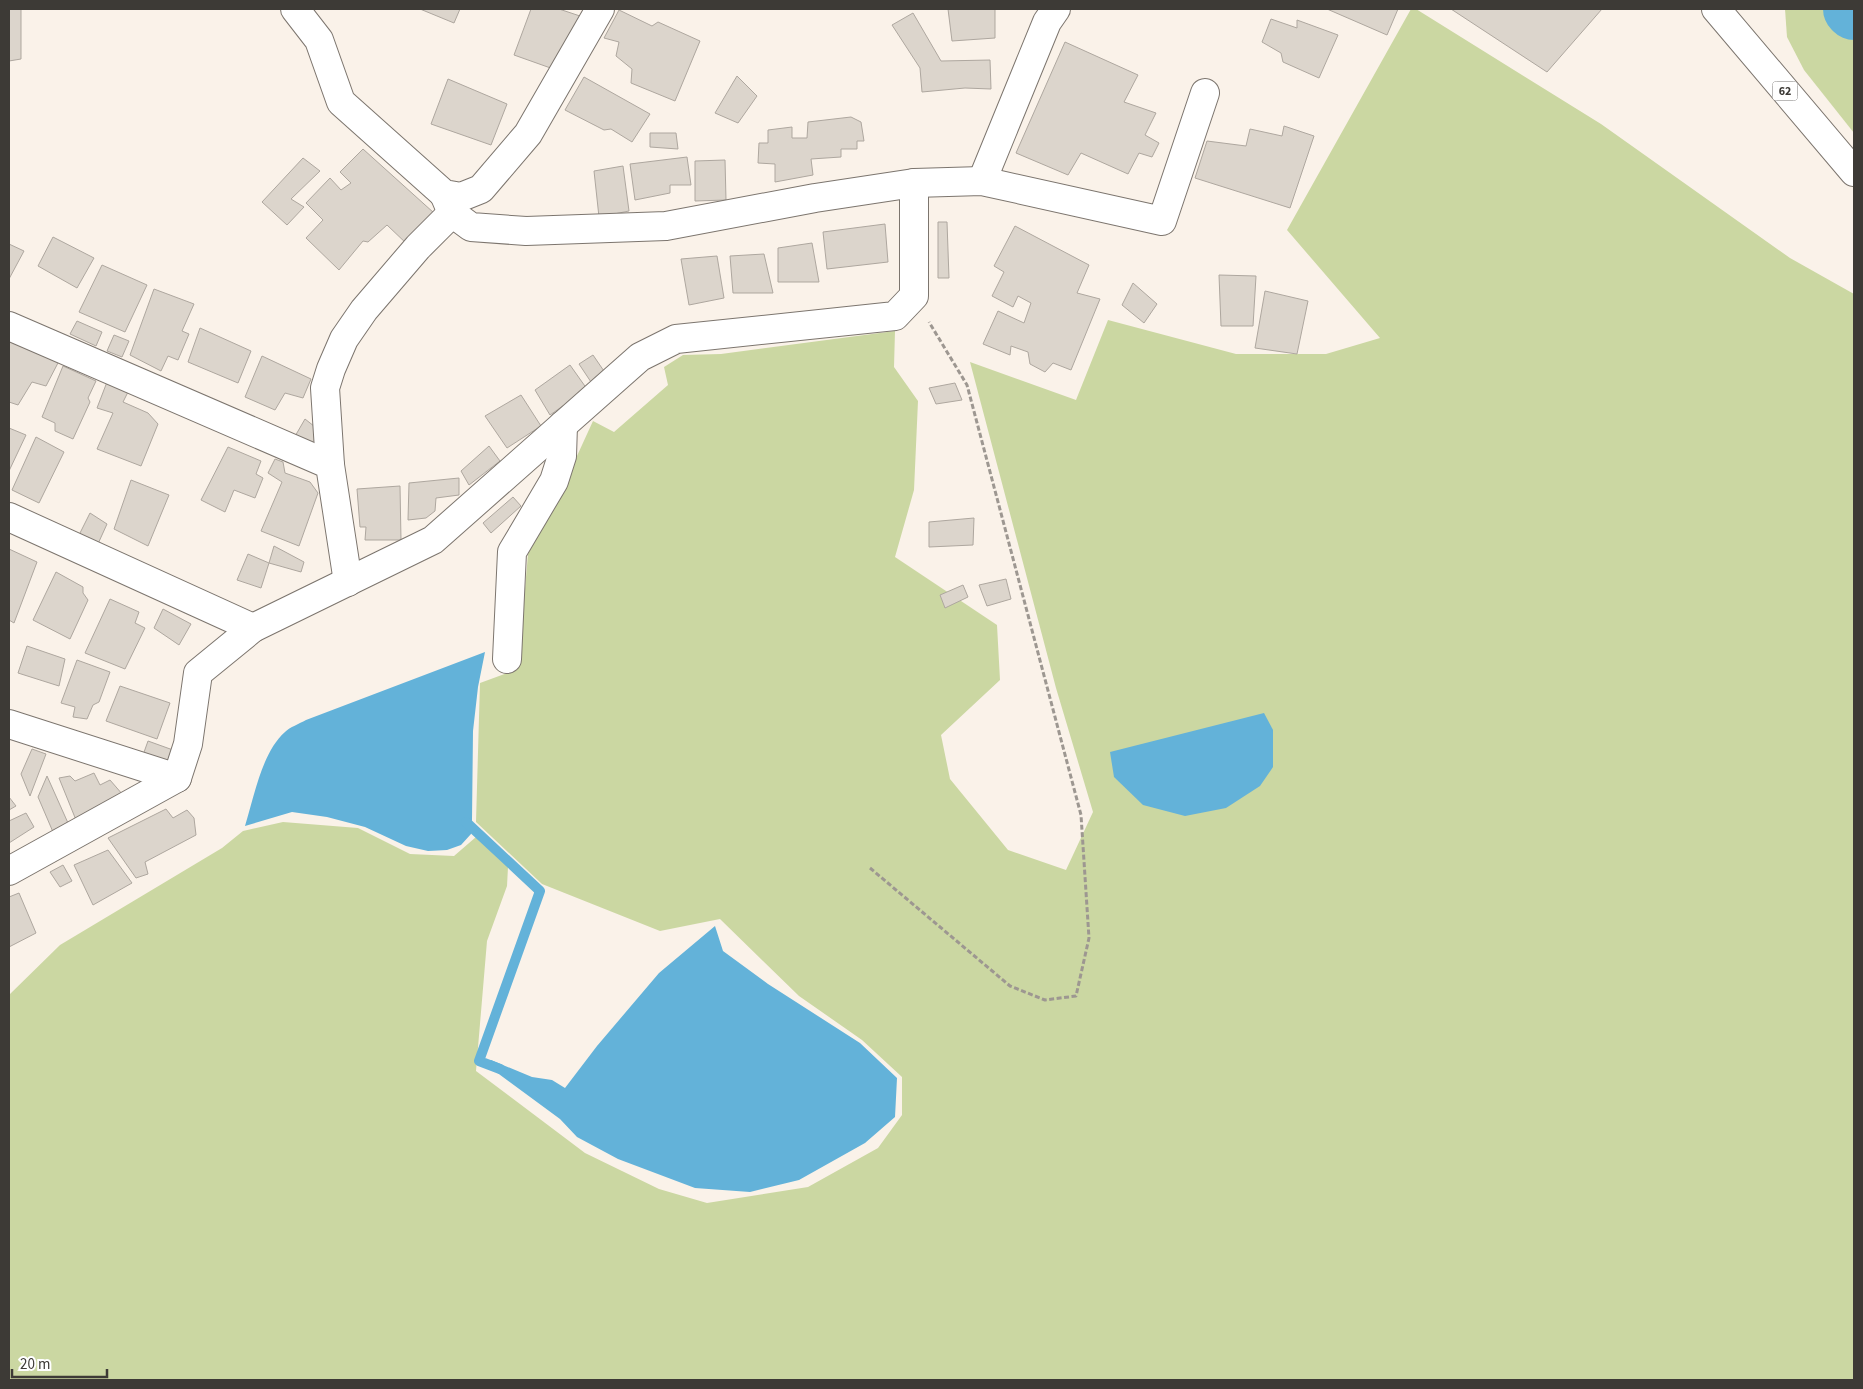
<svg xmlns="http://www.w3.org/2000/svg" width="1863" height="1389" font-family="'Source Sans 3',sans-serif">
	<style>
		.green { fill: #cbd7a2 }
		.water { fill: #63b2d9 }
		.lines { fill: none; stroke-linecap: round; stroke-linejoin: round }
		.stream { stroke: #63b2d9; stroke-width: 10 }
		.river { stroke: #63b2d9; stroke-width: 58 }
		.building { fill: #dcd5cc; stroke: #aea79f }
		.minor-casing { stroke: #7c756e; stroke-width: 30 }
		.primary-casing { stroke: #7c756e; stroke-width: 30 }
		.path { stroke: #9d9791; stroke-width: 3; stroke-dasharray: 5 2.5; stroke-linecap: butt }
		.minor { stroke: #fff; stroke-width: 28 }
		.primary { stroke: #fff; stroke-width: 28 }
		.labels { text-anchor: middle; dominant-baseline: central; stroke-width: 4; stroke-linejoin: round; paint-order: stroke }
		.shield { fill: #fff; stroke: #777572; stroke-width: 1 }
		.shield-label { font-size: 12px; font-weight: bold; fill: #3d3a36 }
	</style>
	<rect width="100%" height="100%" fill="#faf2e9"/>
	<g class="green">
		<path d="M1411 9H1416L1601 124 1790 258 1854 294V1380H9V995L60 945 222 848 243 831 283 822 358 828 410 854 454 856 476 837 508 867 507 886 487 941 476 1071 585 1153 659 1189 707 1203 808 1187 878 1148 902 1115V1077L862 1040 799 996 720 919 660 931 542 884 476 822 480 683 518 669 528 554 555 504 593 421 614 432 668 385 664 367 683 355 721 354 895 331 894 367 918 401 914 490 895 557 997 625 1000 680 941 735 950 779 1008 850 1066 870 1093 812 1056 688 970 362 1076 400 1108 320 1236 354H1326L1380 338 1287 230Z"/>
		<path d="M1785 9H1835L1854 29V133L1804 70 1787 37Z"/>
	</g>
	<g class="water">
		<path d="M485 652 478 687 473 731 472 820 471 834 461 845 447 850 428 851 406 846 365 827 327 817 292 812 245 826C254 797 262 752 285 732 290 727 299 724 306 720Z"/>
		<path d="M1264 713 1273 730V767L1260 786 1226 808 1185 816 1143 805 1114 777 1110 752Z"/>
		<path d="M715 926 723 951 768 984 860 1043 897 1078 895 1117 865 1143 799 1180 750 1192 695 1188 618 1159 577 1137 560 1119 488 1066 491 1060 532 1077 552 1080 565 1088 597 1046 659 973Z"/>
	</g>
	<g class="lines">
		<path class="stream" d="M466 822 540 891 479 1061 500 1069"/>
		<path class="river" d="M1852 9 1854 11"/>
	</g>
	<g class="building">
		<path d="M9 9H21V59L9 61Z"/>
		<path d="M420 9H460L454 23Z"/>
		<path d="M531 9H559L580 16 559 71 514 55Z"/>
		<path d="M948 9H995V38L952 41Z"/>
		<path d="M1327 9H1398L1387 35Z"/>
		<path d="M1451 9H1602L1547 72Z"/>
		<path d="M619 10 652 26 658 22 700 41 675 101 631 83 632 69 616 56 619 42 604 38Z"/>
		<path d="M913 13 941 61 990 60 991 89 965 88 922 92 920 68 892 25Z"/>
		<path d="M1271 19 1297 28V20L1338 35 1319 78 1283 62 1281 53 1262 42Z"/>
		<path d="M1065 42 1138 75 1124 102 1156 113 1145 135 1159 143 1152 157 1139 153 1128 174 1081 153 1068 175 1016 153Z"/>
		<path d="M737 76 757 96 738 123 715 113Z"/>
		<path d="M584 77 650 114 632 142 611 129 604 130 565 110Z"/>
		<path d="M448 79 507 104 491 145 431 124Z"/>
		<path d="M851 117 861 122 864 141H857V149H841V157L811 159 813 175 775 182V164L758 163 759 143H768V130L792 127V138H807L808 122Z"/>
		<path d="M1284 126 1314 136 1290 208 1195 178 1207 141 1246 146 1250 129 1282 136Z"/>
		<path d="M650 133H676L678 149 650 147Z"/>
		<path d="M363 149 434 213 408 245 387 225 368 242 363 241 339 270 306 238 323 220 306 203 330 178 341 190 351 183 340 172Z"/>
		<path d="M687 157 691 185H670V193L635 200 630 164Z"/>
		<path d="M303 158 320 171 291 199 304 207 287 225 262 202Z"/>
		<path d="M725 160 726 200 695 201V161Z"/>
		<path d="M623 166 629 211 599 217 594 171Z"/>
		<path d="M938 222H947L949 278H938Z"/>
		<path d="M885 224 888 262 827 269 823 232Z"/>
		<path d="M1015 226 1089 265 1077 293 1100 299 1071 370 1053 363 1045 372 1030 364 1028 352 1011 346 1010 355 983 344 998 311 1024 323 1031 303 1018 296 1013 307 992 296 1004 272 994 266Z"/>
		<path d="M53 237 94 258 77 288 38 266Z"/>
		<path d="M812 243 819 282H778V248Z"/>
		<path d="M9 244 24 251 9 279Z"/>
		<path d="M764 254 773 293H733L730 256Z"/>
		<path d="M717 256 724 298 689 305 681 259Z"/>
		<path d="M102 265 147 285 125 332 79 312Z"/>
		<path d="M1219 275 1256 276 1253 326H1221Z"/>
		<path d="M1133 283 1157 304 1144 323 1122 305Z"/>
		<path d="M154 289 194 304 182 331 189 334 178 360 168 356 161 371 130 355Z"/>
		<path d="M1265 291 1308 301 1297 354 1255 348Z"/>
		<path d="M77 321 102 332 96 346 70 334Z"/>
		<path d="M200 328 251 351 238 383 188 362Z"/>
		<path d="M114 335 129 341 122 357 107 351Z"/>
		<path d="M9 341 59 361 46 386 32 382 18 405 9 402Z"/>
		<path d="M593 355 606 374 591 382 579 364Z"/>
		<path d="M262 356 311 379 303 398 285 393 275 410 245 397Z"/>
		<path d="M570 365 587 389 550 415 535 390Z"/>
		<path d="M63 366 96 381 88 398 90 402 73 439 55 431V423L42 417Z"/>
		<path d="M107 382 128 392 123 402 148 413 158 424 141 466 97 449 113 413 97 408Z"/>
		<path d="M955 383 962 400 936 404 929 388Z"/>
		<path d="M521 395 541 426 507 448 485 416Z"/>
		<path d="M305 419 324 434 322 452 294 438Z"/>
		<path d="M9 428 26 435 9 471Z"/>
		<path d="M36 437 64 452 39 503 12 490Z"/>
		<path d="M489 446 500 461 469 485 461 471Z"/>
		<path d="M228 447 261 461 256 474 263 478 255 498 234 490 225 512 201 500Z"/>
		<path d="M275 459 283 462 285 473 310 482 318 493 299 546 261 531 282 482 268 473Z"/>
		<path d="M459 478V495L436 498 435 511 426 518 408 520 409 483Z"/>
		<path d="M131 480 169 495 148 546 114 529Z"/>
		<path d="M400 486 401 540H365L366 527H360L357 489Z"/>
		<path d="M513 497 521 506 491 533 483 523Z"/>
		<path d="M90 513 107 524 97 546 78 537Z"/>
		<path d="M974 518 973 545 929 547V522Z"/>
		<path d="M274 546 304 562 301 572 269 563Z"/>
		<path d="M9 549 37 562 14 623 9 620Z"/>
		<path d="M248 554 269 563 261 588 237 580Z"/>
		<path d="M56 572 83 587V593L88 600 70 639 33 620Z"/>
		<path d="M1006 579 1011 599 987 606 979 585Z"/>
		<path d="M963 585 968 597 945 608 940 595Z"/>
		<path d="M110 599 139 612 135 623 145 628 125 669 85 653Z"/>
		<path d="M163 609 191 624 179 645 154 628Z"/>
		<path d="M27 646 65 659 59 686 18 673Z"/>
		<path d="M77 660 110 672 99 702 93 705 87 719 73 717 75 707 61 703Z"/>
		<path d="M120 686 170 703 157 739 106 721Z"/>
		<path d="M148 741 173 750 172 765 143 755Z"/>
		<path d="M32 749 46 754 30 796 21 774Z"/>
		<path d="M94 773 100 785 110 780 123 795 76 820 59 778 70 776 75 781Z"/>
		<path d="M47 776 68 823 53 832 38 797Z"/>
		<path d="M9 797 16 806 9 810Z"/>
		<path d="M166 809 173 818 187 810 194 818 196 835 145 862 148 874 136 878 108 838Z"/>
		<path d="M26 813 34 827 9 843V821Z"/>
		<path d="M108 850 132 883 93 905 74 865Z"/>
		<path d="M63 865 72 881 60 887 50 872Z"/>
		<path d="M19 893 36 933 9 947V897Z"/>
	</g>
	<g class="lines">
		<defs>
			<g id="minor">
				<path d="M295 9 319 40 341 102 444 194 461 197 481 189 528 134 600 9"/>
				<path d="M982 181 1047 22 1056 9"/>
				<path d="M444 194 452 213 471 227 526 231 666 226 815 198 914 183 982 181 1162 221 1205 93"/>
				<path d="M9 326 330 465 348 582"/>
				<path d="M330 465 325 388 331 369 344 339 364 310 418 247 452 213"/>
				<path d="M9 517 253 628"/>
				<path d="M507 659 512 552 554 481 562 456 563 425"/>
				<path d="M9 724 177 778 188 744 198 673 253 628 433 540 640 357 676 339 895 316 914 296V183"/>
				<path d="M9 871 177 778"/>
			</g>
			<path id="primary" d="M1716 9 1854 172"/>
		</defs>
		<use href="#minor" class="minor-casing"/>
		<use href="#primary" class="primary-casing"/>
		<path class="path" d="M870 868 1010 986 1045 1000 1076 996 1089 938 1081 815 967 385 929 322"/>
		<use href="#minor" class="minor"/>
		<use href="#primary" class="primary"/>
	</g>
	<g class="labels">
		<rect class="shield" x="1772.5" y="81.5" width="25" height="19" rx="4"/>
		<g class="shield-label">
			<text x="1785" y="91">62</text>
		</g>
	</g>
	<rect width="1863" height="1389" fill="none" stroke="#3d3a36" stroke-width="20"/>
	<path d="M12 1369v8h95v-8" fill="none" stroke="#3d3a36" stroke-width="2.5"/>
	<text x="20" y="1369" font-size="15" fill="#3d3a36" stroke="#ffffff" stroke-width="4" paint-order="stroke">20 m</text>
</svg>
